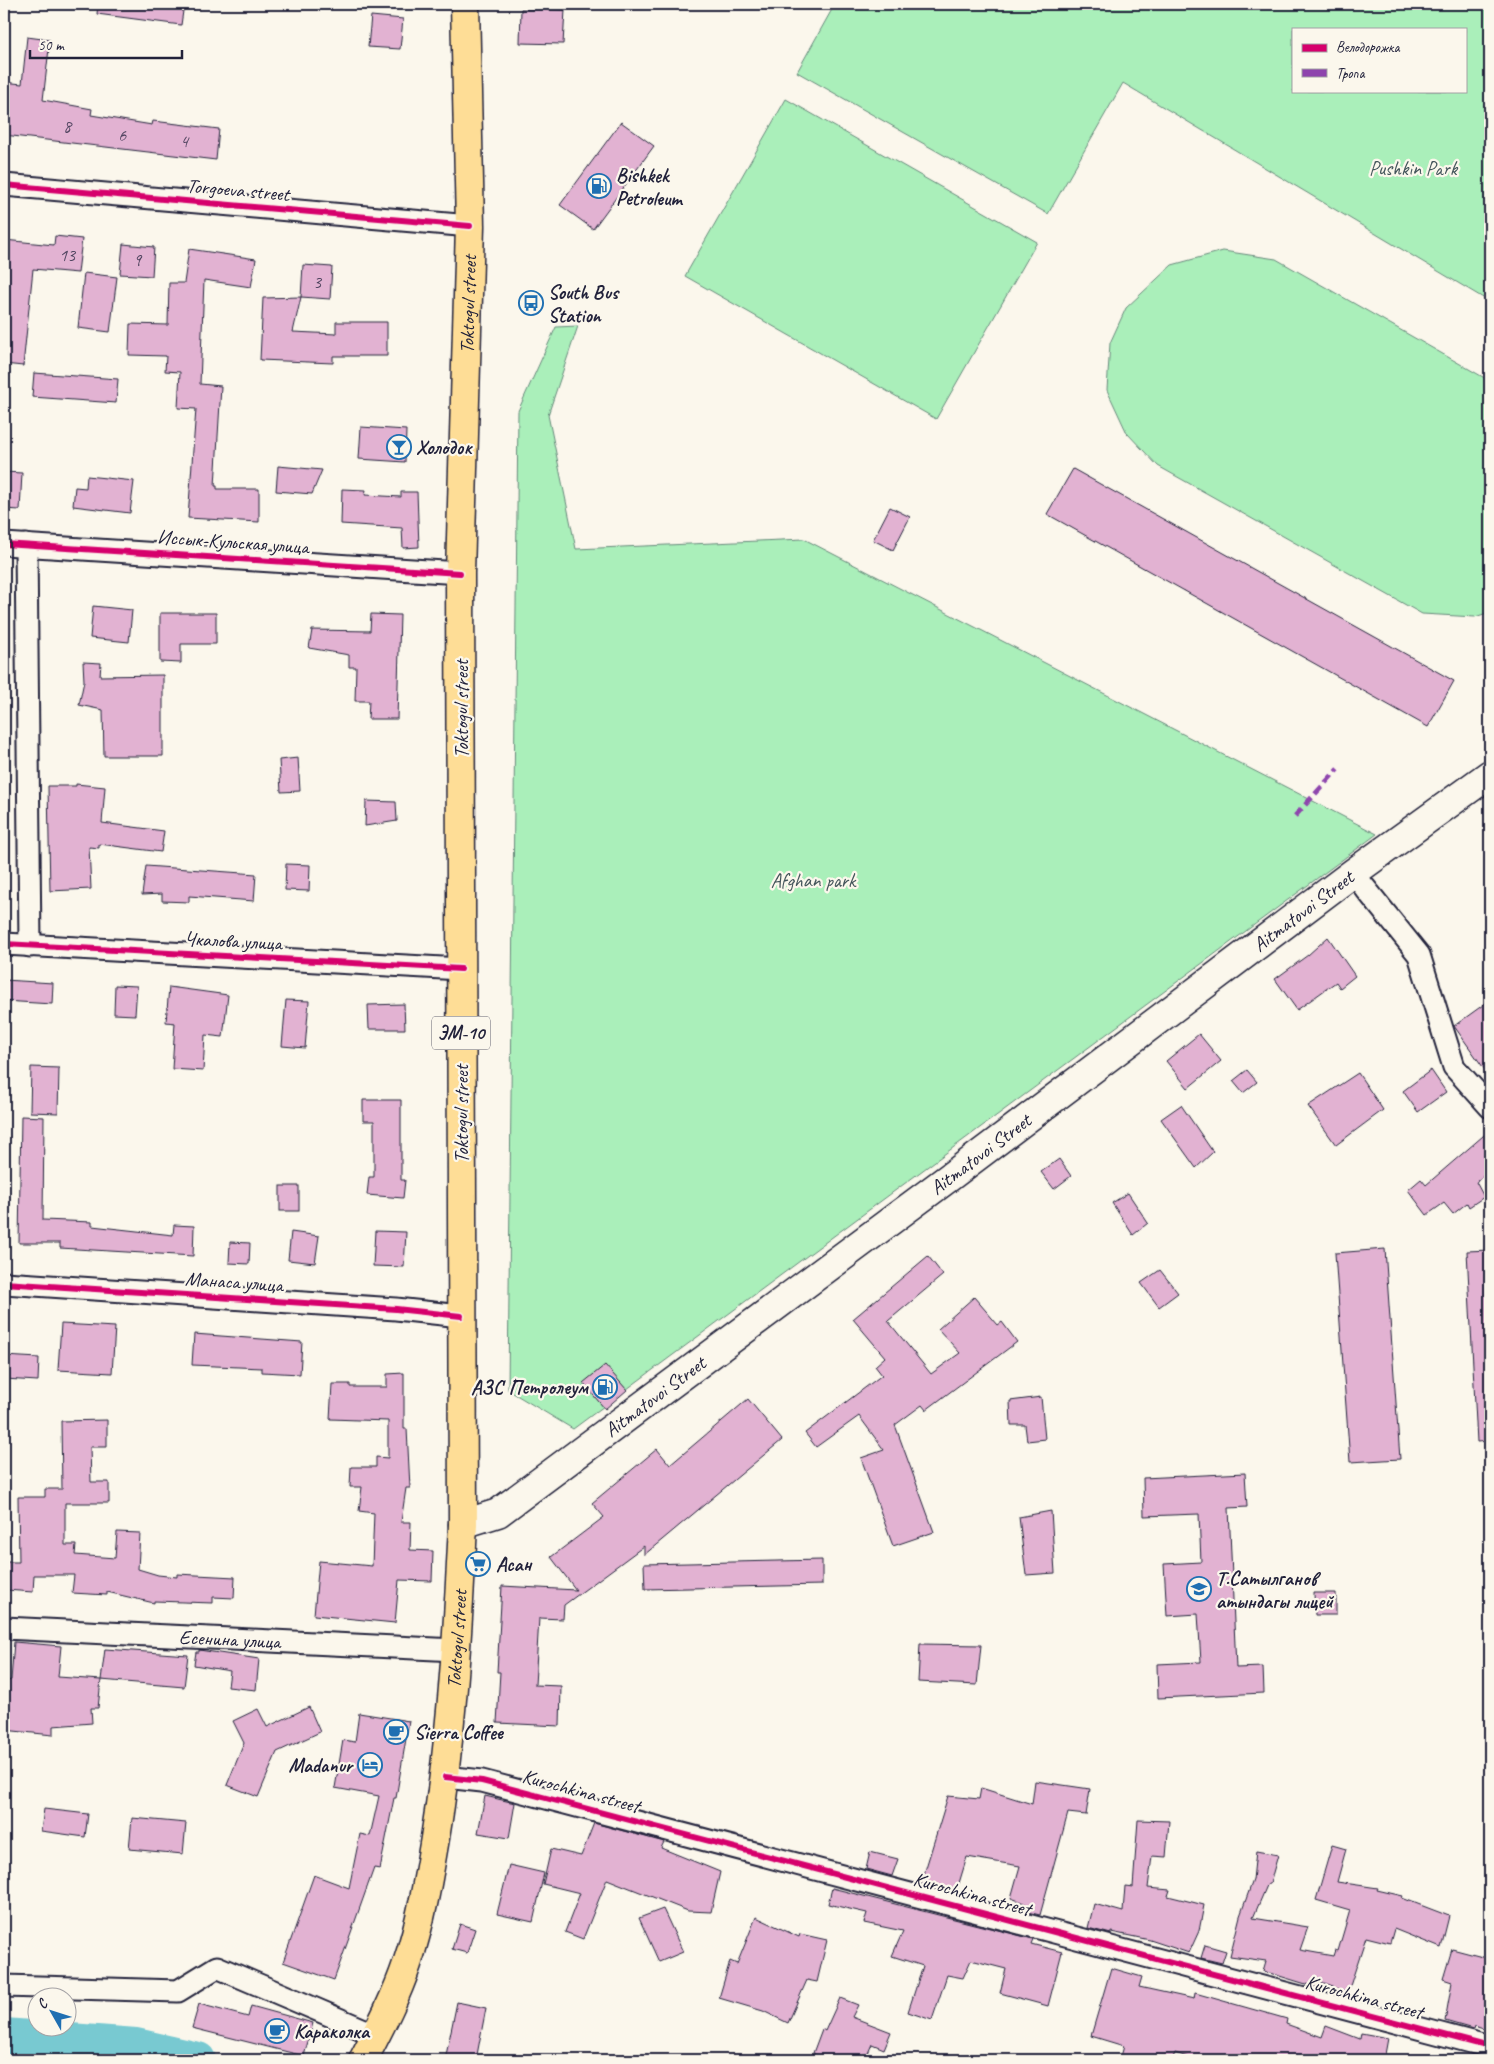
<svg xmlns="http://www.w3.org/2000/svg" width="1494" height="2064" font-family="Caveat,sans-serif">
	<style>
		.green { fill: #aaefba; stroke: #66887a; fill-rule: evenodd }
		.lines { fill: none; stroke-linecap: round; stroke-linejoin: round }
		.river { stroke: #78c9d1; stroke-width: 36 }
		.building { fill: #e2b2d2; stroke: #22223b }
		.street-casing { stroke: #22223b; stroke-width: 25 }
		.secondary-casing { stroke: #22223b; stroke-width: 31 }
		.highway-casing { stroke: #22223b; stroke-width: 31 }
		.street { stroke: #fbf7ec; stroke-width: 21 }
		.secondary { stroke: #fbf7ec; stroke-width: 28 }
		.highway { stroke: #fedd96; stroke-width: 28 }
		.quiet { stroke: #8e44ad; stroke-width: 5; stroke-dasharray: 10 5; stroke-linecap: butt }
		.cycleway-casing { stroke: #fbf7ec; stroke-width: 9 }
		.cycleway { stroke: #d6006c; stroke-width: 6 }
		.labels { text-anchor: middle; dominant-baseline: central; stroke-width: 4.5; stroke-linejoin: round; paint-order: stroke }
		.number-label { font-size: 18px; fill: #524661 }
		.shield { fill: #fbf7ec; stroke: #636270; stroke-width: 1 }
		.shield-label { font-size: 19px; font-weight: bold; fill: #22223b }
		.park-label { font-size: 20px; fill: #44555b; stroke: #fbf7ec }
		.poi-label { font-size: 20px; font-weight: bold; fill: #22223b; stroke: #fbf7ec; text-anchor: start }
		.street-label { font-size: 20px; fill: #22223b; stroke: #fbf7ec }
	</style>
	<rect width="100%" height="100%" fill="#fbf7ec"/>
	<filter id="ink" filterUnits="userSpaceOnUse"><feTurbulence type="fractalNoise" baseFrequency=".02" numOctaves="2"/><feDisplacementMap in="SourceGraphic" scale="10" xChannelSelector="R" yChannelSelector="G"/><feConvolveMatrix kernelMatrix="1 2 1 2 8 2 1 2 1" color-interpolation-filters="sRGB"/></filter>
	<g filter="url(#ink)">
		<g class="green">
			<path d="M835 4H1490V302L1123 83 1048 214 797 72ZM1293 29H1465V91H1293Z"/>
			<path d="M786 99 1037 242 936 419 685 276Z"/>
			<path d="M1223 251 1276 259 1490 381V612L1475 617 1422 614 1158 466 1127 433 1107 390 1110 343 1126 308 1172 265Z"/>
			<path d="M578 326 548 415 576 549 804 539 1377 834 573 1429 508 1390 518 411 556 327Z"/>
		</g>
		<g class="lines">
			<path class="river" d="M4 2036 136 2046 198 2060"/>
		</g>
		<g class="building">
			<path d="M98 4H184L181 25 97 14Z"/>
			<path d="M521 9 565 10 563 44 520 43Z"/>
			<path d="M371 16 403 19 400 49 368 47Z"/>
			<path d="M27 37 50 40 43 100 92 109 91 115 152 125 153 121 219 129 216 160 4 135V82L22 84Z"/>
			<path d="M621 122 654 146 593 229 560 205Z"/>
			<path d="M55 236 82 239 78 273 33 269 23 366 4 364V240L54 245Z"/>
			<path d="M123 244 154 247 152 276 120 274Z"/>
			<path d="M189 249 256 259 251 287 204 280 200 384 221 386 215 486H217V489H259V522L188 518 196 409 178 408 180 372 165 371 166 356 129 355 130 324 168 325 169 283H184Z"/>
			<path d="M303 265 332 267 330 299 301 297Z"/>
			<path d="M84 273 117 277 110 332 78 328Z"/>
			<path d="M301 297 293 332 336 334V322H387V356H333V363L260 360 263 298Z"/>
			<path d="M34 373 118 379 116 403 32 397Z"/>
			<path d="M361 427 406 430 405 462 359 459Z"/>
			<path d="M278 466 322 470 312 494 276 491Z"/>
			<path d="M1073 469 1454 681 1428 727 1047 514Z"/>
			<path d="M4 472 22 473 20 510 4 509Z"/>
			<path d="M87 476 134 481 130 513 73 506 75 487 86 488Z"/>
			<path d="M342 489 366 490 365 495 401 497V492H417L419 547 403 548 402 528 341 524Z"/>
			<path d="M890 507 910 517 893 550 873 540Z"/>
			<path d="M93 606 132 610 129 642 90 638Z"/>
			<path d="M160 613H216V644H181V663L160 662Z"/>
			<path d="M371 614 400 615 397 719H368L369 701H355L356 667H349V655L309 648 312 630 370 631Z"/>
			<path d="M83 662 101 663 100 676 163 675V756H104L103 710 79 705 84 681Z"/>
			<path d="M298 758 300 791 281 792 279 760Z"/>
			<path d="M76 784 105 787 102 823 164 831 161 852 99 844V848L89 847 91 889 50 891 48 786H76Z"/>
			<path d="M366 801 396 802 397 821 365 826Z"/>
			<path d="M286 864 310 865 309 891 285 890Z"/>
			<path d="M146 866 256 874 254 901 189 896V902L162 901V894L142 895Z"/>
			<path d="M1328 937 1355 976 1340 988 1336 982 1297 1010 1275 979 1308 955Z"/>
			<path d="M4 980 53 983 52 1004 4 1001Z"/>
			<path d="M115 985 137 986 135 1015 114 1014Z"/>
			<path d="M169 987 228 995 223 1037 205 1035 203 1071 172 1069 175 1023 166 1022Z"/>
			<path d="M286 1000 309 1001 305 1048 282 1046Z"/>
			<path d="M1490 1000V1077L1454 1026Z"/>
			<path d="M404 1004 405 1029H369L368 1005Z"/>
			<path d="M1199 1034 1221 1061 1188 1088 1166 1061Z"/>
			<path d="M31 1067 59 1068 58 1113 30 1112Z"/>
			<path d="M1247 1070 1257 1082 1243 1093 1233 1081Z"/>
			<path d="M1431 1070 1446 1092 1418 1112 1403 1091Z"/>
			<path d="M1358 1073 1383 1110 1336 1145 1308 1106Z"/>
			<path d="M363 1100H401V1180H405L403 1198 367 1195 369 1177H374V1121H363Z"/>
			<path d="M1181 1105 1213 1152 1196 1168 1161 1119Z"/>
			<path d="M21 1116 44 1117 43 1220 92 1222V1226L173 1235 174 1225 194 1226 193 1256 60 1248V1243H19Z"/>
			<path d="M1490 1130V1170L1476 1182 1484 1197 1469 1207 1467 1203 1453 1214 1444 1203 1427 1215 1408 1190 1421 1179 1426 1185Z"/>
			<path d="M1059 1159 1071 1176 1054 1189 1041 1172Z"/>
			<rect x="280" y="1186" width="19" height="25"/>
			<path d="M1128 1193 1148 1223 1133 1235 1112 1203Z"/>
			<path d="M375 1231 406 1232 404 1267 373 1266Z"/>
			<path d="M291 1232 319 1236 315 1263 288 1260Z"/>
			<path d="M230 1242 250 1243 249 1264 229 1263Z"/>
			<path d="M1385 1249 1400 1459 1350 1462 1335 1253Z"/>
			<path d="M1490 1250V1441L1477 1442 1467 1251Z"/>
			<path d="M928 1256 943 1275 888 1321 931 1374 960 1353 938 1329 974 1297 998 1325 1002 1322 1017 1342 926 1410 922 1405 895 1425 934 1532 893 1546 861 1458 884 1450 859 1416 816 1447 805 1433 882 1375 875 1366 885 1357 853 1319Z"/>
			<path d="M1160 1270 1178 1293 1159 1307 1141 1283Z"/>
			<path d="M61 1324 115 1327 112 1373 58 1370Z"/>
			<path d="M194 1334 302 1342 300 1374 262 1372V1368L192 1365Z"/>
			<path d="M4 1356 39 1358 38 1381 4 1379Z"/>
			<path d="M605 1365 627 1390 605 1409 583 1383Z"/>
			<path d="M404 1373V1429H407L410 1488H406L401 1522H411L410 1550 433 1551 432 1581 399 1580 395 1623 314 1615 319 1561 372 1566 374 1513 359 1511 362 1487H350L351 1467H376V1457L388 1458V1421L330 1419 332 1384H350V1387H387V1374Z"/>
			<path d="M1041 1397 1045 1439 1027 1441 1025 1425H1011L1010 1401Z"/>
			<path d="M748 1399 782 1440 644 1555V1546L564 1605 563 1619 539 1618 535 1685 561 1686 560 1726 497 1723 500 1672H497L502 1586 576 1590 551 1557 604 1517 592 1503 657 1449 670 1465Z"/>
			<path d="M107 1420V1447H90L91 1482H109V1503H65V1545H76L75 1555 115 1558 117 1532 140 1533 138 1569 158 1575 177 1577V1574L235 1577 234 1598 213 1597V1603L154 1601V1603L107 1592V1595L72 1593 74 1575H34L33 1592 6 1590 7 1562H19L18 1497H45V1489H62L61 1421Z"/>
			<path d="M1245 1473 1247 1507 1229 1508 1236 1668 1263 1667 1264 1693 1158 1698 1157 1664 1201 1662 1198 1614 1167 1616 1164 1564 1201 1562 1199 1514 1144 1516 1143 1478Z"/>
			<path d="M1051 1511 1055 1573 1026 1575 1019 1517Z"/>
			<path d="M822 1560V1585L645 1589 644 1564Z"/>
			<path d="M1314 1593H1336V1615H1315Z"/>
			<path d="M14 1642 61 1646 58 1677 101 1680 98 1708H91L92 1723 53 1726V1735L4 1730V1682L11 1680Z"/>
			<path d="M920 1644 981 1645 977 1685 918 1682Z"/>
			<path d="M105 1649 188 1655 184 1687 101 1680Z"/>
			<path d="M199 1650 259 1659 256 1690 228 1687 230 1671 194 1665 196 1652H199Z"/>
			<path d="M309 1707 320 1732 277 1752 258 1797 227 1785 244 1743 233 1721 258 1709 267 1727Z"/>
			<path d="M359 1713 409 1721 396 1798H394L380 1869 374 1868 334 1980 283 1962 314 1875 349 1888 360 1834 370 1836 379 1796 335 1788 343 1740 355 1742Z"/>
			<path d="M1035 1781 1090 1789 1086 1815 1068 1813 1040 1915 1023 1911 1025 1903 1011 1898 1020 1866 967 1857 956 1893 921 1884 948 1796 979 1799 981 1788 1032 1804Z"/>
			<path d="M485 1796 515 1803 509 1838 478 1833Z"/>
			<path d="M44 1809 88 1814 85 1837 41 1831Z"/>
			<path d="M132 1818 186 1823 183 1854 129 1849Z"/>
			<path d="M1138 1820 1169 1821 1166 1857 1152 1856 1148 1888 1170 1890 1168 1896 1204 1905 1199 1931 1189 1953 1150 1940 1111 1932V1934L1088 1928 1094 1904 1123 1912 1125 1886 1133 1887Z"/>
			<path d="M594 1823 664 1842 661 1848 720 1872 711 1912 688 1911 607 1879 583 1939 565 1932 580 1893 543 1884 551 1849 581 1856Z"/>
			<path d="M1332 1845 1346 1849 1337 1882 1378 1888 1377 1890 1403 1896 1402 1898 1449 1916 1441 1948 1394 1929 1390 1943 1366 1937 1348 1992 1321 1983 1319 1988 1263 1971 1266 1961 1230 1956 1240 1916 1253 1880 1256 1851 1278 1855 1270 1883H1268L1253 1918 1308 1927 1300 1950 1333 1956 1335 1950 1338 1951 1350 1910 1316 1900Z"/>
			<path d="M870 1852 898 1859 892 1876 866 1869Z"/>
			<path d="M509 1865 544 1873 533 1922 497 1914Z"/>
			<path d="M832 1888 1033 1939 1031 1944 1062 1952 1048 2006 1000 1993 1006 1969 971 1960 963 1978 947 1975 932 2020 908 2012 923 1966 892 1956 903 1931 864 1923 867 1913 828 1904Z"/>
			<path d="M663 1909 683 1952 659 1962 639 1918Z"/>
			<path d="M756 1917 799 1937 800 1934 827 1940 817 1982 807 1980 788 2023 763 2011 719 1998 730 1961 737 1964Z"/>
			<path d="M460 1924 475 1929 467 1953 452 1949Z"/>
			<path d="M1205 1945 1226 1951 1222 1963 1201 1958Z"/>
			<path d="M1452 1949 1490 1959V2031L1474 2026 1473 2029 1445 2021 1452 1982 1443 1979Z"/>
			<path d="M1111 1968 1142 1977 1139 1987 1194 1999 1195 1993 1287 2019 1286 2024 1322 2037 1326 2026 1360 2039 1361 2033 1388 2038 1384 2060H1197L1175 2053 1172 2060H1120L1124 2046 1091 2036Z"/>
			<path d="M840 1998 858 2005 852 2017 891 2032 884 2049 872 2044 865 2060H825L813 2053 822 2029 825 2031Z"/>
			<path d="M457 2002 486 2008 476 2060H445Z"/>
			<path d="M199 2004 248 2017 251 2006 313 2023 304 2056 192 2028Z"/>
		</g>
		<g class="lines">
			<defs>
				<g id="street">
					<path d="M4 185 470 226"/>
					<path d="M4 544 460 573"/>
					<path d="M26 545 30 946"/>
					<path d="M1353 873 1419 955 1454 1067 1490 1107"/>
					<path d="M4 944 461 969"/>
					<path d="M4 1283 396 1309 461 1316"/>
					<path id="s1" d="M4 1628 456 1650"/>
					<path d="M445 1777 482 1781 1490 2047"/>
					<path d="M4 1986 178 1991 217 1967 376 2035"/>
				</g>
				<g id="secondary">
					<path id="s2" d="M463 1524 498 1513 951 1176 1353 873 1490 774"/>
				</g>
				<g id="highway">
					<path id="s3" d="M363 2060C379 2029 396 1997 407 1964 421 1922 428 1880 435 1838 452 1734 458 1629 463 1524L460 573 470 226 465 4"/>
				</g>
			</defs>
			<use href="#street" class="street-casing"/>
			<use href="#secondary" class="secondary-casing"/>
			<use href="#highway" class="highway-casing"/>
			<use href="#street" class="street"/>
			<use href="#secondary" class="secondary"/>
			<use href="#highway" class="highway"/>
			<path class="quiet" d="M1295 816 1338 769"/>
			<defs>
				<g id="cycleway">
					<path d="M4 185 470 226"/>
					<path d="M4 544 460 573"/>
					<path d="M4 944 461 969"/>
					<path d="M4 1283 396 1309 461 1316"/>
					<path d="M445 1777 482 1781 1490 2047"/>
				</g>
			</defs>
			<use href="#cycleway" class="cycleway-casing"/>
			<use href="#cycleway" class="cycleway"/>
		</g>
	</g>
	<defs>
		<symbol id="fuel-ring" viewBox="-11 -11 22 22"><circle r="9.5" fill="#fbf7ec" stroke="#1f6fb2" stroke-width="1.5"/><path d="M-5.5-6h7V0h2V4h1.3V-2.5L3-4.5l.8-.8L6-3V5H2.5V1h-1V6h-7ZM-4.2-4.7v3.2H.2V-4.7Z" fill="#1f6fb2"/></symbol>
		<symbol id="bus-ring" viewBox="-11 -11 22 22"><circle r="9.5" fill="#fbf7ec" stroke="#1f6fb2" stroke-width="1.5"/><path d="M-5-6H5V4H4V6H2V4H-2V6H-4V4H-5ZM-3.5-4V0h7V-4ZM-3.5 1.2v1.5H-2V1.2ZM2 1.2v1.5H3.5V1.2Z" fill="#1f6fb2"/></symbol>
		<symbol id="bar-ring" viewBox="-11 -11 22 22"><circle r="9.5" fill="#fbf7ec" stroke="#1f6fb2" stroke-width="1.5"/><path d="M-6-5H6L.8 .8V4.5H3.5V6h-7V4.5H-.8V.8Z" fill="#1f6fb2"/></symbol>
		<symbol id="supermarket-ring" viewBox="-11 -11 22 22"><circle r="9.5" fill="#fbf7ec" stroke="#1f6fb2" stroke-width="1.5"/><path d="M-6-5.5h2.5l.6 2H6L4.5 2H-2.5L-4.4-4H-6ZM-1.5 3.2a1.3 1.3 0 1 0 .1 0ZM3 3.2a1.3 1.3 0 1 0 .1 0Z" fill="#1f6fb2"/></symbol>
		<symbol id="school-ring" viewBox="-11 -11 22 22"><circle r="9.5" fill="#fbf7ec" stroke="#1f6fb2" stroke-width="1.5"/><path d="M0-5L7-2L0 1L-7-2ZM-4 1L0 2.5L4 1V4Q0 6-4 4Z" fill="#1f6fb2"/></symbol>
		<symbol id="cafe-ring" viewBox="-11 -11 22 22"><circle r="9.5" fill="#fbf7ec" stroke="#1f6fb2" stroke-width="1.5"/><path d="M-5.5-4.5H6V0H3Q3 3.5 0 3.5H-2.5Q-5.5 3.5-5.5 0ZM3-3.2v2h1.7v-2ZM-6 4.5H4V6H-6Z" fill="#1f6fb2"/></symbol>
		<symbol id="hotel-ring" viewBox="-11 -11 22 22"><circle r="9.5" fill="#fbf7ec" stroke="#1f6fb2" stroke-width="1.5"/><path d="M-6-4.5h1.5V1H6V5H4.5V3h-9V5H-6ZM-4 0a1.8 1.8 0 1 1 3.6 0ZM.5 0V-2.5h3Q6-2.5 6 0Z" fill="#1f6fb2"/></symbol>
	</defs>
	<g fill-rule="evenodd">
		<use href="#fuel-ring" x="585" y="172" width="28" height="28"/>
		<use href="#bus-ring" x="517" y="289" width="28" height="28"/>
		<use href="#bar-ring" x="385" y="433" width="28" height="28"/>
		<use href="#fuel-ring" x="591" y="1373" width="28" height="28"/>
		<use href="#supermarket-ring" x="464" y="1550" width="28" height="28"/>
		<use href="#school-ring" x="1185" y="1575" width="28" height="28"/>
		<use href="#cafe-ring" x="382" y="1718" width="28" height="28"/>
		<use href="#hotel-ring" x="356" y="1751" width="28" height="28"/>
		<use href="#cafe-ring" x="263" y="2017" width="28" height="28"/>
	</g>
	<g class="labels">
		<g class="number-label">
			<text x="67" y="126">8</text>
			<text x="122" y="135">6</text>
			<text x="184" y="141">4</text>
			<text x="67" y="255">13</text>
			<text x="137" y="260">9</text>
			<text x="317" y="282">3</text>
		</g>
		<rect class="shield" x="432" y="1016.5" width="58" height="33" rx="4"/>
		<g class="shield-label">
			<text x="461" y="1033">ЭМ-10</text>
		</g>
		<g class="park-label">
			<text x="1413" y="168">Pushkin Park</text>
			<text x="813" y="880">Afghan park</text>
		</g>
		<g class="poi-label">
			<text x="616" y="175">Bishkek<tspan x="616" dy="23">Petroleum</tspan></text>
			<text x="548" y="292">South Bus<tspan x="548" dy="23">Station</tspan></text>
			<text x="416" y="447">Холодок</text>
			<text x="588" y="1387" text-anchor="end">АЗС Петролеум</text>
			<text x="496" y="1564">Асан</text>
			<text x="1216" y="1578">Т.Сатылганов<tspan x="1216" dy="23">атындагы лицей</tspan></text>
			<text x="414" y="1732">Sierra Coffee</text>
			<text x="352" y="1765" text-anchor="end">Madanur</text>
			<text x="294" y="2031">Караколка</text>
		</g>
		<g class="street-label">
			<text transform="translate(238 190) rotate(5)">Torgoeva street</text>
			<text stroke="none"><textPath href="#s3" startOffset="1770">Toktogul street</textPath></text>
			<text transform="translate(233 542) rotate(4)">Иссык-Кульская улица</text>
			<text transform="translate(461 709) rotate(-90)">Toktogul street</text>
			<text stroke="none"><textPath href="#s2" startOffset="1042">Aitmatovoi Street</textPath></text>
			<text transform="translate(233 941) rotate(3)">Чкалова улица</text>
			<text transform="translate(461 1114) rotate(-90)">Toktogul street</text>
			<text stroke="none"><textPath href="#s2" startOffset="638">Aitmatovoi Street</textPath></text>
			<text transform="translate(234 1282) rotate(4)">Манаса улица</text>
			<text stroke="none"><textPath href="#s2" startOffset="232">Aitmatovoi Street</textPath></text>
			<text stroke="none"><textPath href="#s1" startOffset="226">Есенина улица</textPath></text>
			<text stroke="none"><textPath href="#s3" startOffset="435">Toktogul street</textPath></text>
			<text transform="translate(581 1791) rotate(15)">Kurochkina street</text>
			<text transform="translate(972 1894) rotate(15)">Kurochkina street</text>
			<text transform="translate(1364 1997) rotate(15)">Kurochkina street</text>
		</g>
	</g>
	<rect width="1494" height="2064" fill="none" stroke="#fbf7ec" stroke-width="20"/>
	<rect x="10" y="10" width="1474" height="2044" fill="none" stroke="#22223b" stroke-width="2" filter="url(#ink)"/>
	<rect x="1292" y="28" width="175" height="65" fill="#fbf7ec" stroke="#a4a2a5"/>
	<rect x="1302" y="44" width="25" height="8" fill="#d6006c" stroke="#a4a2a5"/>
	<text x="1336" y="52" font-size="15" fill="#22223b">Велодорожка</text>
	<rect x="1302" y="69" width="25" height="8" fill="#8e44ad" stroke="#a4a2a5"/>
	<text x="1336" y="78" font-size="15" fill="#22223b">Тропа</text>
	<g transform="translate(52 2012) rotate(309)"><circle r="24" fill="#fbf7ec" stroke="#a4a2a5"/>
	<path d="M0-4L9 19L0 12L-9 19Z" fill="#1f6fb2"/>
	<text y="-8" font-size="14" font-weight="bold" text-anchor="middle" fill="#22223b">С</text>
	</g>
	<path d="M30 50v8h152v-8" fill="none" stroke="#22223b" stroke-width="2.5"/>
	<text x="38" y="50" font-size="15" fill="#22223b" stroke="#fbf7ec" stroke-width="4" paint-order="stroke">50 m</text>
</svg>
